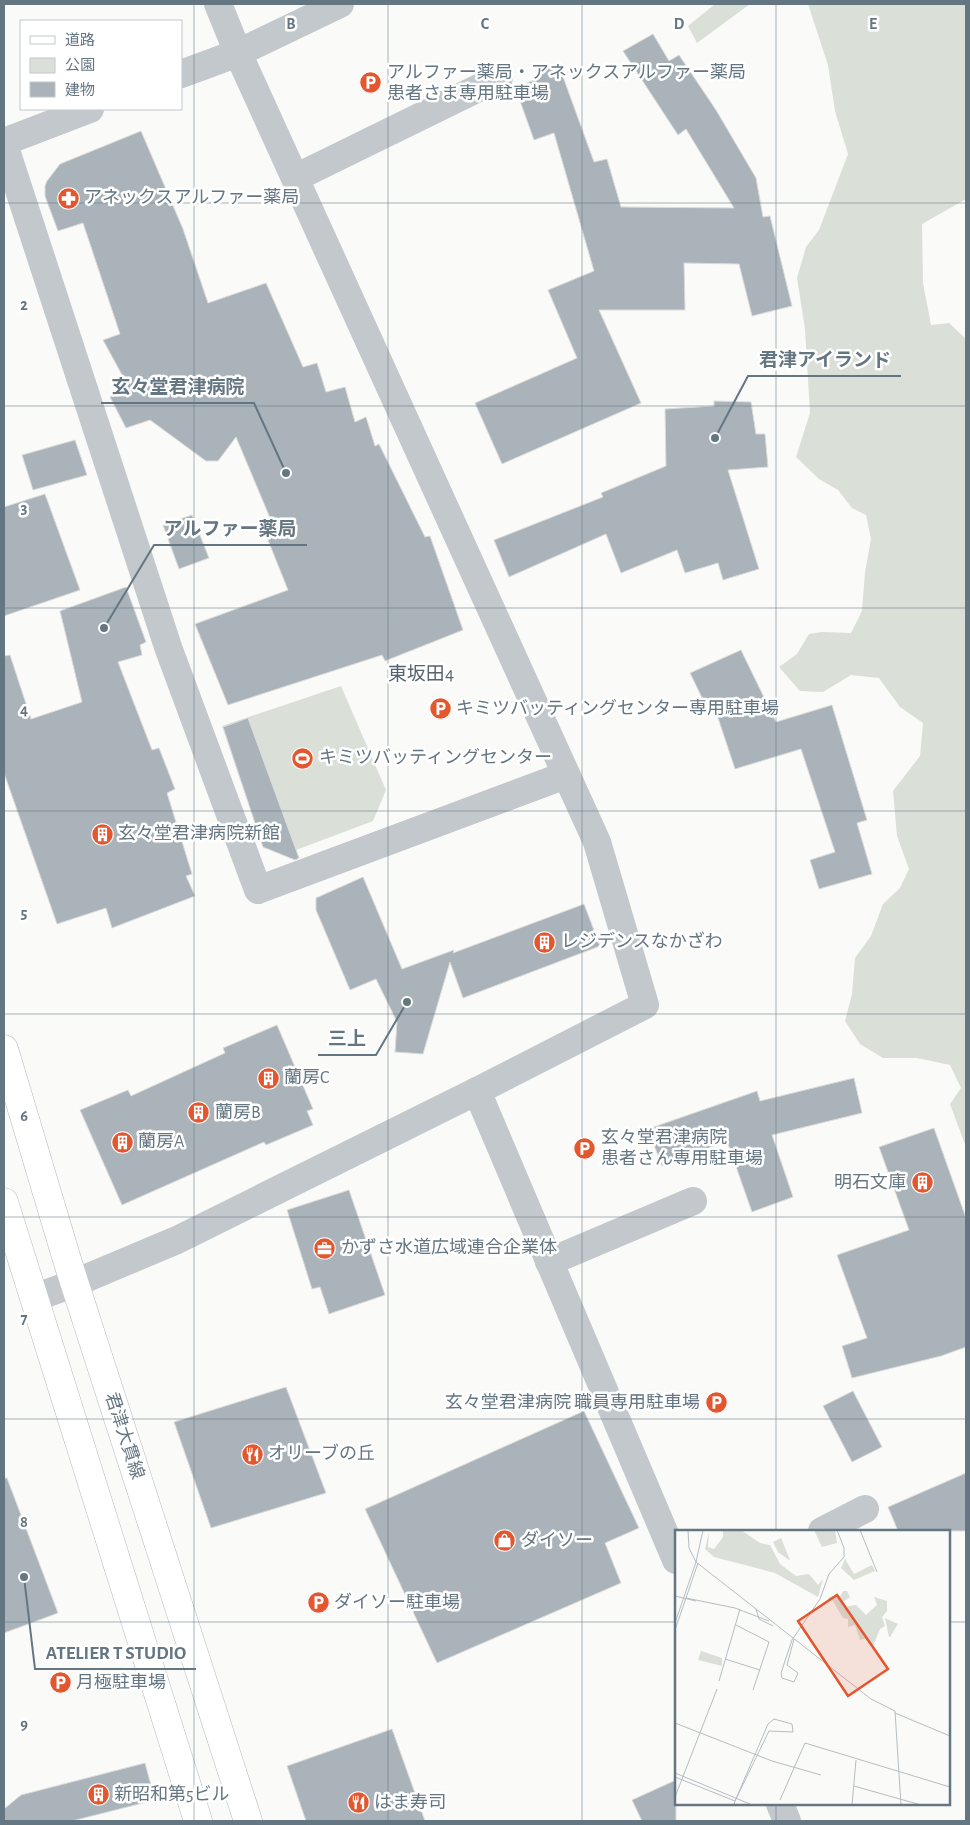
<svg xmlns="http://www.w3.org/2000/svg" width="970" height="1825" font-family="'Alegreya Sans','Noto Sans JP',sans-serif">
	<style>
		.green { fill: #dadfd7 }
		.building { fill: #aab3b9; stroke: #dcdcda }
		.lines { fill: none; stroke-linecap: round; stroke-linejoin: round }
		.major-casing { stroke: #b5babe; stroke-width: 29 }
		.minor { stroke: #c3c8cc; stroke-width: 28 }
		.major { stroke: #fff; stroke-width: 28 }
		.grid { fill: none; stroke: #657683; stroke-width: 1; stroke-opacity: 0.55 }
		.labels { text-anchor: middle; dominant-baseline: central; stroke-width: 5; stroke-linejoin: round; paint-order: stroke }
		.poi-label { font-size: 18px; fill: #657683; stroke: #fff; text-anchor: start }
		.street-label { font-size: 18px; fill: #657683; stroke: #fff }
		.neighbourhood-label { font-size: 19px; fill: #57646e; stroke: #fff }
		.inset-road { fill: none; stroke: #b5bdc2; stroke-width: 1 }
		.view { fill: #e4572e; fill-opacity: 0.15; stroke: #e4572e; stroke-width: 2.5 }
		.inset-edge { fill: none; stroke: #657683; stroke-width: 2.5 }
		.grid-label { font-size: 16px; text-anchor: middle; font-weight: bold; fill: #657683; stroke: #fff; stroke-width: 5; stroke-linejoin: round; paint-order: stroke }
		.leader { fill: none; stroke: #657683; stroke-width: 2 }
		.callout-dot { fill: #657683; stroke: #fff; stroke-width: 2 }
		.callout-label { font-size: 19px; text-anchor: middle; font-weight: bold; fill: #657683; stroke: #fff; stroke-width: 5; stroke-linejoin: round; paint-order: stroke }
	</style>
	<rect width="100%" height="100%" fill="#fafaf8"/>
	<g class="green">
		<path d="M715 4H750L697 43 688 26Z"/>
		<path d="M808 4H966V199L922 224 923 283 931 325 949 323 966 339V1147L950 1104 961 1088 950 1065 917 1058H883L860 1044 845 1021 852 994 855 958 871 936 883 904 900 888 909 869 897 836 893 791 920 756 923 723 900 707 879 678 851 675 823 692 800 691 779 667 797 654 809 634 822 632 851 633 862 611 865 572 871 539 866 515 852 508 838 490 819 479 796 457 810 413 805 329 797 278 806 247 819 230 848 154 835 111 828 65Z"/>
		<path d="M341 686 386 790 373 821 296 850 263 847 222 726Z"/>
	</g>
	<g class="building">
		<path d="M653 34 669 61 679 55 716 110 756 178 763 217 770 216 792 306 752 316 739 264 684 263 685 310H599L641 403 502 464 475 403 577 358 548 290 594 271 554 133 534 140 515 87 538 79 536 70 558 63 594 162 607 159 621 207 734 208 686 129 678 135 623 51Z"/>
		<path d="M141 131 183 229 208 303 266 283 303 367 317 363 326 392 345 387 355 422 366 417 375 446 379 444 425 537 430 536 463 630 385 661 382 655 228 705 195 624 288 590 264 530 273 525 236 437 218 461H206L150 420 126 428 110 397 127 384 103 340 120 334 83 223 58 231 45 196V186L47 181 60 164Z"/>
		<path d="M714 401 751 402 756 434H765L768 467 728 470 759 569 723 580 718 563 685 573 677 550 621 573 606 534 509 577 494 540 603 497 601 493 666 466 665 409 714 406Z"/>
		<path d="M75 440 87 475 33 490 22 455Z"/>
		<path d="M45 494 80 590 4 616V507Z"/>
		<path d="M192 515 209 558 179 569 163 525Z"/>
		<path d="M126 587 146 642 140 645 142 655 118 662 152 750 159 748 175 789 167 793 192 874 186 876 195 896 112 928 106 908 57 924 4 773V656L10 655 31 719 82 702 60 611Z"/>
		<path d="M741 650 776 722 832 705 867 820 857 823 872 874 819 889 810 860 835 852 801 749 735 769 713 703 706 706 690 673Z"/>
		<path d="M248 718 299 858 295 860 263 847 223 727Z"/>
		<path d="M363 877 402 969 454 950 453 953 584 904 600 946 463 998 450 962 423 1054 395 1052 397 1022 376 979 350 990 316 910V898Z"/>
		<path d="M277 1025 313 1109 307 1111 313 1125 266 1145 264 1142 122 1205 80 1110 128 1090 131 1096 225 1053 223 1048Z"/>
		<path d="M854 1078 862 1113 772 1135 793 1197 752 1212 727 1141 662 1166 648 1129 757 1091 760 1101Z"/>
		<path d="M934 1128 966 1218V1347L941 1356 852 1378 842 1346 867 1338 837 1255 909 1230 879 1147Z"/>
		<path d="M349 1190 385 1295 329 1314 320 1287 312 1289 287 1210Z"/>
		<path d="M286 1387 326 1493 211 1528 174 1422Z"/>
		<path d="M853 1391 882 1447 852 1462 823 1406Z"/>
		<path d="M584 1411 639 1528 605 1543 621 1583 437 1663 365 1509Z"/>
		<path d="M966 1473V1531H898L888 1507Z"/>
		<path d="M4 1478H7L58 1613 4 1633Z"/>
		<path d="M392 1729 425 1821H306L287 1766Z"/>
		<path d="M145 1763 155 1800 72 1821H4V1809L21 1795Z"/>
		<path d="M676 1780V1821H642L632 1800Z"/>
	</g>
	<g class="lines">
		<defs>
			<g id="major">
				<path d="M4 1049 68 1263 248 1821"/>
				<path d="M4 1202 198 1821"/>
			</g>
		</defs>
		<use href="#major" class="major-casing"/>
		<g class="minor">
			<path d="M181 74 238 53 340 4"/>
			<path d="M4 142 90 109"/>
			<path d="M4 144 168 647 258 890 566 775"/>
			<path d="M295 178 499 78"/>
			<path d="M477 1091 676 1560"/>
			<path d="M549 1262 693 1201"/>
			<path d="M34 1298 75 1283 177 1240 477 1091 645 1005 597 842 238 53 218 4"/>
			<path d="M822 1531 865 1509"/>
			<path d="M780 1804 787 1821"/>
		</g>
		<use href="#major" class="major"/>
	</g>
	<path class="grid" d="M194 4V1821M388 4V1821M582 4V1821M776 4V1531M4 203H966M4 406H966M4 608H966M4 811H966M4 1014H966M4 1217H966M4 1419H966M4 1622H676M949 1622H966M776 1804V1821"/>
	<defs>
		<symbol id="parking-disc" viewBox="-11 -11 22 22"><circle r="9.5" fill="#e4572e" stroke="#fff"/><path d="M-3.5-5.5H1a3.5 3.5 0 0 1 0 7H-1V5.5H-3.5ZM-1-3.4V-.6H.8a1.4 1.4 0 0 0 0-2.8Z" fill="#fff"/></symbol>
		<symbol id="pharmacy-disc" viewBox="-11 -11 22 22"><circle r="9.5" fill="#e4572e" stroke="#fff"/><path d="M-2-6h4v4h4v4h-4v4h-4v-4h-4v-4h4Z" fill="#fff"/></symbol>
		<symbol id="stadium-disc" viewBox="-11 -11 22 22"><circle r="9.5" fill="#e4572e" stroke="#fff"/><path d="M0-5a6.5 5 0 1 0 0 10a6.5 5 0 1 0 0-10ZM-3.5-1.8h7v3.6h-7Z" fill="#fff"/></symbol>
		<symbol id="building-disc" viewBox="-11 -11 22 22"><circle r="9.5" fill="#e4572e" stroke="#fff"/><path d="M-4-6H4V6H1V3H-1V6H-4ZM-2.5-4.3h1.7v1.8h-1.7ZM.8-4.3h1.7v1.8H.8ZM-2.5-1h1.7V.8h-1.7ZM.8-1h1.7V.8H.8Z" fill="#fff"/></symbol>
		<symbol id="office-disc" viewBox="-11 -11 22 22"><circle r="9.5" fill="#e4572e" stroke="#fff"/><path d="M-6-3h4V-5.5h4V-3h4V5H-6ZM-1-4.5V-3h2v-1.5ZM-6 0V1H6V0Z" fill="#fff"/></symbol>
		<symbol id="restaurant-disc" viewBox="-11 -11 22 22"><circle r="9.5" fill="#e4572e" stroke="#fff"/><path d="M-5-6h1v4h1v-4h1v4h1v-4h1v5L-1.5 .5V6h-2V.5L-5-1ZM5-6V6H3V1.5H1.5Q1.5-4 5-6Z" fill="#fff"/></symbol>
		<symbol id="shop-disc" viewBox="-11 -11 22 22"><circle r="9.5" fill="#e4572e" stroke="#fff"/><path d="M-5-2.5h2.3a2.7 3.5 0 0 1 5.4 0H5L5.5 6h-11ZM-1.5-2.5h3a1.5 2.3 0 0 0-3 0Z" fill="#fff"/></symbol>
	</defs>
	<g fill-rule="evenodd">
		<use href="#parking-disc" x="358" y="70" width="25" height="25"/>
		<use href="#pharmacy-disc" x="56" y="186" width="25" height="25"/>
		<use href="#parking-disc" x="428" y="696" width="25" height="25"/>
		<use href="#stadium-disc" x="290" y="746" width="25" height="25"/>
		<use href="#building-disc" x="90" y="822" width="25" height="25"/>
		<use href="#building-disc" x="532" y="930" width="25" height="25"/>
		<use href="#building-disc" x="256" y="1066" width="25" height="25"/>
		<use href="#building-disc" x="186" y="1100" width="25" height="25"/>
		<use href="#building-disc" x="110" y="1130" width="25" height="25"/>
		<use href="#parking-disc" x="572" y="1136" width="25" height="25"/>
		<use href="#building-disc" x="910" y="1170" width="25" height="25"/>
		<use href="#office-disc" x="312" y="1236" width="25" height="25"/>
		<use href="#parking-disc" x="704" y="1390" width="25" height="25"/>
		<use href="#restaurant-disc" x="240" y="1442" width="25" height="25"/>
		<use href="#shop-disc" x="492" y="1528" width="25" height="25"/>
		<use href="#parking-disc" x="306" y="1590" width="25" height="25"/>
		<use href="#parking-disc" x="48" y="1670" width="25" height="25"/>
		<use href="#building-disc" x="86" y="1782" width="25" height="25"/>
		<use href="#restaurant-disc" x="346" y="1790" width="25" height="25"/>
	</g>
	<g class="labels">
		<g class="poi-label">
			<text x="387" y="73">アルファー薬局・アネックスアルファー薬局<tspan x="387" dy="21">患者さま専用駐車場</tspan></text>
			<text x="84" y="198">アネックスアルファー薬局</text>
			<text x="456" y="709">キミツバッティングセンター専用駐車場</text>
			<text x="319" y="758">キミツバッティングセンター</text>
			<text x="118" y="834">玄々堂君津病院新館</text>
			<text x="561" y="942">レジデンスなかざわ</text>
			<text x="284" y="1078">蘭房C</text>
			<text x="215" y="1113">蘭房B</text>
			<text x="601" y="1138">玄々堂君津病院<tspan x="601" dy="21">患者さん専用駐車場</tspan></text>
			<text x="138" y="1142">蘭房A</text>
			<text x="906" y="1183" text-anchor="end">明石文庫</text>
			<text x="341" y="1248">かずさ水道広域連合企業体</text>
			<text x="700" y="1403" text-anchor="end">玄々堂君津病院 職員専用駐車場</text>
			<text x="268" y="1454">オリーブの丘</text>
			<text x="521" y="1541">ダイソー</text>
			<text x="334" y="1603">ダイソー駐車場</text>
			<text x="76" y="1683">月極駐車場</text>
			<text x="114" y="1795">新昭和第5ビル</text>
			<text x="374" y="1803">はま寿司</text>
		</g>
		<g class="street-label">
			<text transform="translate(124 1436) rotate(72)">君津大貫線</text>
		</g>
		<g class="neighbourhood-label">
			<text x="421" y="674">東坂田4</text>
		</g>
	</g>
	<g transform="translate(675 1530)">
		<rect width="275" height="275" fill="#fafaf8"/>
		<path d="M48 0H66L85 13 95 15 105 34 121 46 134 44 143 55 148 49 143 67 100 43 39 27 30 19 34 2 33 17 39 19 48 7ZM139 0H160L162 13 147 17ZM106 8 115 30H114L103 22 98 12ZM170 29 179 44 197 35 200 41 179 50 166 38ZM168 61H172L175 67 168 72V77L181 75 191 85 202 75 199 67 212 71V81L207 87 210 96 205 99 198 116 191 109 185 110 180 95 173 97V89L168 88 158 71 155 69 152 73 154 67 166 65ZM210 88 223 94 215 107H214ZM26 121 47 128V136L23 130Z" fill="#dadfd7"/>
		<path class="inset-road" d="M28 0 21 32 196 169 220 181 226 275M185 0 202 42M0 66 21 71M11 68 60 78 94 91M81 79 84 89 98 96M0 93 21 32 14 18 13 0M61 95 94 112 78 160M0 100 23 33M119 109 112 135 123 143 119 152 107 148 106 143 117 110 145 69 154 44 169 27V18L162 0M50 129 85 140M44 151 65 79M220 183 275 206M99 189 117 194 118 202 94 201 60 271 93 194ZM0 193 97 231 146 245M0 243 63 269M0 247 60 271 59 275M179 256 246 275M0 267 42 159M63 269 77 275M105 270 130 213 275 257M177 275 181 230"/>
		<path class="view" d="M162 65 213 139 173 166 123 91Z"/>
		<rect width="275" height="275" class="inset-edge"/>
	</g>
	<g class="grid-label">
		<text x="291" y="29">B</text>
		<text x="485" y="29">C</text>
		<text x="679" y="29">D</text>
		<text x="873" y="29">E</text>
		<text x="24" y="310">2</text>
		<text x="24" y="513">3</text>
		<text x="24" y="715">4</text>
		<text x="24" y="918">5</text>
		<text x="24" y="1121">6</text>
		<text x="24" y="1324">7</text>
		<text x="24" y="1527">8</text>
		<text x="24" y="1729">9</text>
	</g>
	<path class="leader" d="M715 438L748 376H901M286 473L254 403H101M104 628L154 545H307M407 1002L376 1055H318M24 1577L35 1669H196"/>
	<g class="callout-dot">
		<circle cx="715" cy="438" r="5"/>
		<circle cx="286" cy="473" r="5"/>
		<circle cx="104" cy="628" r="5"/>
		<circle cx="407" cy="1002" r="5"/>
		<circle cx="24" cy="1577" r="5"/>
	</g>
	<g class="callout-label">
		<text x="825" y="366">君津アイランド</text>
		<text x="178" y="393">玄々堂君津病院</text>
		<text x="230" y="535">アルファー薬局</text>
		<text x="347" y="1045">三上</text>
		<text x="116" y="1659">ATELIER T STUDIO</text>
	</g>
	<rect width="970" height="1825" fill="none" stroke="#657683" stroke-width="10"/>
	<rect x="20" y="20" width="162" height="90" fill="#ffffff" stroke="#c1c8cd"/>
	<rect x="30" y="36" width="25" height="8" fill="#ffffff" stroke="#c1c8cd"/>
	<text x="65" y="45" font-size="15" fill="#657683">道路</text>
	<rect x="30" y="58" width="25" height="15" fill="#dadfd7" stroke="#c1c8cd"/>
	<text x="65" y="70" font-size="15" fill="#657683">公園</text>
	<rect x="30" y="82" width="25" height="15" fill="#aab3b9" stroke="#c1c8cd"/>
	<text x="65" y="95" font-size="15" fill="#657683">建物</text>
</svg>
